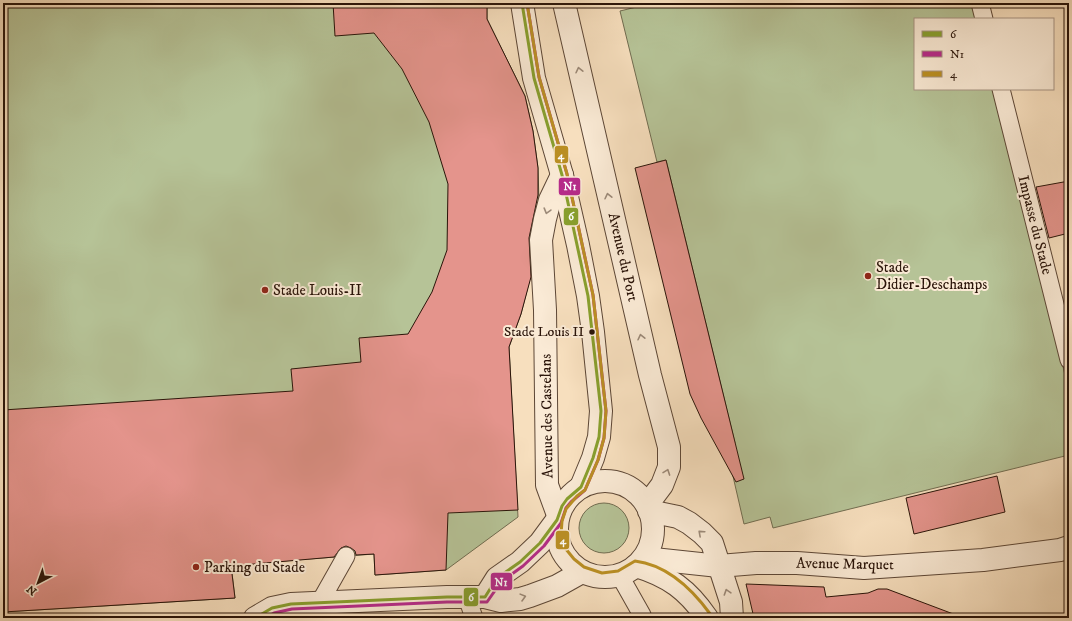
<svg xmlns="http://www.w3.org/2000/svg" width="1072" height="621" font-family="'IM FELL DW Pica',serif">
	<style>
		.green { fill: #b6c397; stroke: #706c50 }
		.building { fill: #e4948c; stroke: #2a1409 }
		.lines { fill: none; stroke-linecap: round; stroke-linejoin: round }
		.service-casing { stroke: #5d4736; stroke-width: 19 }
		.minor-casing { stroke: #5d4736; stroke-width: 24 }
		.tertiary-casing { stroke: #5d4736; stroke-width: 24 }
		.service { stroke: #faead5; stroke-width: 17 }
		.minor { stroke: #faead5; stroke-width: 22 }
		.tertiary { stroke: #faead5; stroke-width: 22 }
		.bus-1-casing { stroke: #faead5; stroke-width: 6 }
		.bus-2-casing { stroke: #faead5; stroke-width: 6 }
		.bus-3-casing { stroke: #faead5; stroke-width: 6 }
		.bus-1 { stroke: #889f2d; stroke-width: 3 }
		.bus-2 { stroke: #b62b8a; stroke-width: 3 }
		.bus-3 { stroke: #ba8f23; stroke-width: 3 }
		.oneway { stroke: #9c8a79 }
		.poi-dot { fill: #8f2418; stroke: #faead5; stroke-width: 1.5 }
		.bus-dot { fill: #2a1409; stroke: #faead5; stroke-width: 1.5 }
		.labels { text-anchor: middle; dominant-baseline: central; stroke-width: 4; stroke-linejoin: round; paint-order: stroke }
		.bus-label { font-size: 14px; fill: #2a1409; stroke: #faead5; text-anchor: end }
		.street-label { font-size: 15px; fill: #2a1409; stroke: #faead5 }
		.poi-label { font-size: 15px; fill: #2a1409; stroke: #faead5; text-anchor: start }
		.line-badge { stroke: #faead5; stroke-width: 1.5 }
		.badge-label { font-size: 11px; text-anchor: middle; font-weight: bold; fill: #fff }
	</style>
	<rect width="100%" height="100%" fill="#f7dfbe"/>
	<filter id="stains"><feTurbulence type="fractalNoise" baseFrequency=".005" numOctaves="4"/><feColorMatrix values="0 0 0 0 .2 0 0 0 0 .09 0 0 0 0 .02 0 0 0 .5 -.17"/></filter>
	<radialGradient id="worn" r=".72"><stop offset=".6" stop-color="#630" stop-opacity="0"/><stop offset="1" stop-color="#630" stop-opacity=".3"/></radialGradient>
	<g class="green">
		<path d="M3 3H487V19L525 96 533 131 538 168 539 202 533 267 521 314 509 347 518 517 446 570 375 575 374 554 231 565 235 598 3 612Z"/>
		<path d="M653 3H973L977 19H915V89H994L1069 391V455L773 528 770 517 744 524 726 446 735 443 666 160 657 162 620 11Z"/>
		<circle cx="604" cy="528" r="25"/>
	</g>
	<g class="building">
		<path d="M333 3H487V19L525 96 533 131 538 168V195L529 238 531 277 521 314 509 347 518 510 448 513 446 570 375 575 374 554 356 555 355 551 351 548 346 546 341 548 334 557 231 566 235 598 3 612V410L293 391 291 369 361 362 359 338 408 334 432 292 447 250 448 184 429 122 402 69 374 33 335 36Z"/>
		<path d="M666 160 744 479 736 482 701 418 690 394 635 168Z"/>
		<path d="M1069 181V233L1049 238 1036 187Z"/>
		<path d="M997 476 1005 512 914 534 906 498Z"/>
		<path d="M746 584 824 587 826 597 868 593 878 589H887L956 615V618H754Z"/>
	</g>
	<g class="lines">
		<defs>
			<g id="service">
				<path d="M980 3 984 19"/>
				<path d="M1001 89 1069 360"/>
				<path d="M620 576 642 615"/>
				<path d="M467 597 474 618"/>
				<path d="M320 602 346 556"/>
			</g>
			<g id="minor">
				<path d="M522 3 534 78 562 175 578 245 588 296 593 332 601 411 599 437 593 458 581 487"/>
				<path d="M564 3 650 375 669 447V467L662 485 647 505"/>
				<path d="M558 515 547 485 545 310 541 240 545 219 550 200 562 175"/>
				<path d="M644 558 719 566 756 563H797L864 568 983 560 1060 550 1069 547"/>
			</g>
			<g id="tertiary">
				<circle cx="605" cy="529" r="48"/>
				<path d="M649 511 678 517 689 523 702 533 712 543 731 602 732 618"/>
				<path d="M636 566C669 576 688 590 707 618"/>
				<path d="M485 597 497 578 520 562 540 543 557 520"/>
				<path d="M255 618 272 608 291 604 447 597H485L501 601 520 599 530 596 557 586 582 572"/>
			</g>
		</defs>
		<use href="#service" class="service-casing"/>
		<use href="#minor" class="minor-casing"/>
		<use href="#tertiary" class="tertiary-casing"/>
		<use href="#service" class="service"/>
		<use href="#minor" class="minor"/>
		<use href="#tertiary" class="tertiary"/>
		<defs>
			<path id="bus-1" d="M255 618 272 608 291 604 447 597H485L497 578 520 562 540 543 557 520 562 506 567 499 581 487 593 458 599 437 601 411 588 296 562 175 534 78 522 3"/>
			<path id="bus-2" d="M265 618 274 613 292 609 447 602H487L501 582 523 566 544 546 561 523 566 508 571 502 585 490 598 460 604 438 606 411 593 295 567 174 539 77 527 3"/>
			<path id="bus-3" d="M527 3 539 77 567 174 593 295 606 411 604 438 598 460 585 490 577 496 566 509 562 521 561 535 565 548 574 559 584 567 602 573 618 571 635 561C667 565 693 590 711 615"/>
		</defs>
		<use href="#bus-1" class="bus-1-casing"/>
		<use href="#bus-2" class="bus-2-casing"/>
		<use href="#bus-3" class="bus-3-casing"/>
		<use href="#bus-1" class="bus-1"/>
		<use href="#bus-2" class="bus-2"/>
		<use href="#bus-3" class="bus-3"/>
	</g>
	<defs><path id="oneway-chevron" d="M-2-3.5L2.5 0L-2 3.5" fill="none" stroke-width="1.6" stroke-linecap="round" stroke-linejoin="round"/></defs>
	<g class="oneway">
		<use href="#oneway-chevron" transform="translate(579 70) rotate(-103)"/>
		<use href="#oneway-chevron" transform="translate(608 196) rotate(-103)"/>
		<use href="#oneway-chevron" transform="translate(547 211) rotate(106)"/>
		<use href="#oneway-chevron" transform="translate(641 337) rotate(-103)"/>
		<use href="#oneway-chevron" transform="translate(667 472) rotate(-70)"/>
		<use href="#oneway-chevron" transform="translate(701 533) rotate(-138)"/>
		<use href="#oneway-chevron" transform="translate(727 592) rotate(-108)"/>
		<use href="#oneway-chevron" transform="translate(523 597) rotate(-15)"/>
	</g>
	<g class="poi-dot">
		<circle cx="868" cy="276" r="4"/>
		<circle cx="265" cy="290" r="4"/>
		<circle cx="196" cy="567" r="4"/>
	</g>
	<circle class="bus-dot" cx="592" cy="332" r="3.5"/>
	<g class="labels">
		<g class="bus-label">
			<text x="584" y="332">Stade Louis II</text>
		</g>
		<g class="street-label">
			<text transform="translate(1035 225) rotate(76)">Impasse du Stade</text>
			<text transform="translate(623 257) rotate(77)">Avenue du Port</text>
			<text transform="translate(547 416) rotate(-91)">Avenue des Castelans</text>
			<text transform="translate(845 564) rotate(1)">Avenue Marquet</text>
		</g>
		<g class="poi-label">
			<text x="876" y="267">Stade<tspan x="876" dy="17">Didier-Deschamps</tspan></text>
			<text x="273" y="290">Stade Louis-II</text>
			<text x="204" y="567">Parking du Stade</text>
		</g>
	</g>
	<g class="line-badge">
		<rect x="554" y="145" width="15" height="19" rx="4" fill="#ba8f23"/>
		<rect x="558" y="177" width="23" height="19" rx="4" fill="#b62b8a"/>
		<rect x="563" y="207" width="16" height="19" rx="4" fill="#889f2d"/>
		<rect x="555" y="530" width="15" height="20" rx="4" fill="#ba8f23"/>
		<rect x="490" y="572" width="23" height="19" rx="4" fill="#b62b8a"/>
		<rect x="463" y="587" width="16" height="20" rx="4" fill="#889f2d"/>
	</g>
	<g class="badge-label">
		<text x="561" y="159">4</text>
		<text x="570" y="190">N1</text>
		<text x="571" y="220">6</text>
		<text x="563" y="544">4</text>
		<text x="501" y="586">N1</text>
		<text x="471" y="601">6</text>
	</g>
	<rect width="1072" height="621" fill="none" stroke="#f7dfbe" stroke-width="16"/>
	<rect x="4" y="4" width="1064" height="613" fill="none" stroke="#2a1409" stroke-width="2"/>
	<rect x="8" y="8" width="1056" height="605" fill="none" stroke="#2a1409"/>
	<rect x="914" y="18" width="140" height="72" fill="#faead5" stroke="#a79483"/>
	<rect x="922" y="31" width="20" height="6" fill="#889f2d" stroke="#a79483"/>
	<text x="950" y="38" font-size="12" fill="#2a1409">6</text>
	<rect x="922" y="51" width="20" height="6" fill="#b62b8a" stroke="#a79483"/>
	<text x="950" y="58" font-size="12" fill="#2a1409">N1</text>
	<rect x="922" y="71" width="20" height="6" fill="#ba8f23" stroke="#a79483"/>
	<text x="950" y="78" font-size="12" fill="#2a1409">4</text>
	<g transform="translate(38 583) rotate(221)" stroke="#faead5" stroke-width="3" paint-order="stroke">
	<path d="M0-3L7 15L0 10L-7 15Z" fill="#2a1409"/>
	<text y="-6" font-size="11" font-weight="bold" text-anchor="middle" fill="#2a1409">N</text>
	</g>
	<rect width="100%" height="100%" filter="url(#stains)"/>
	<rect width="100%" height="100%" fill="url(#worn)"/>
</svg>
